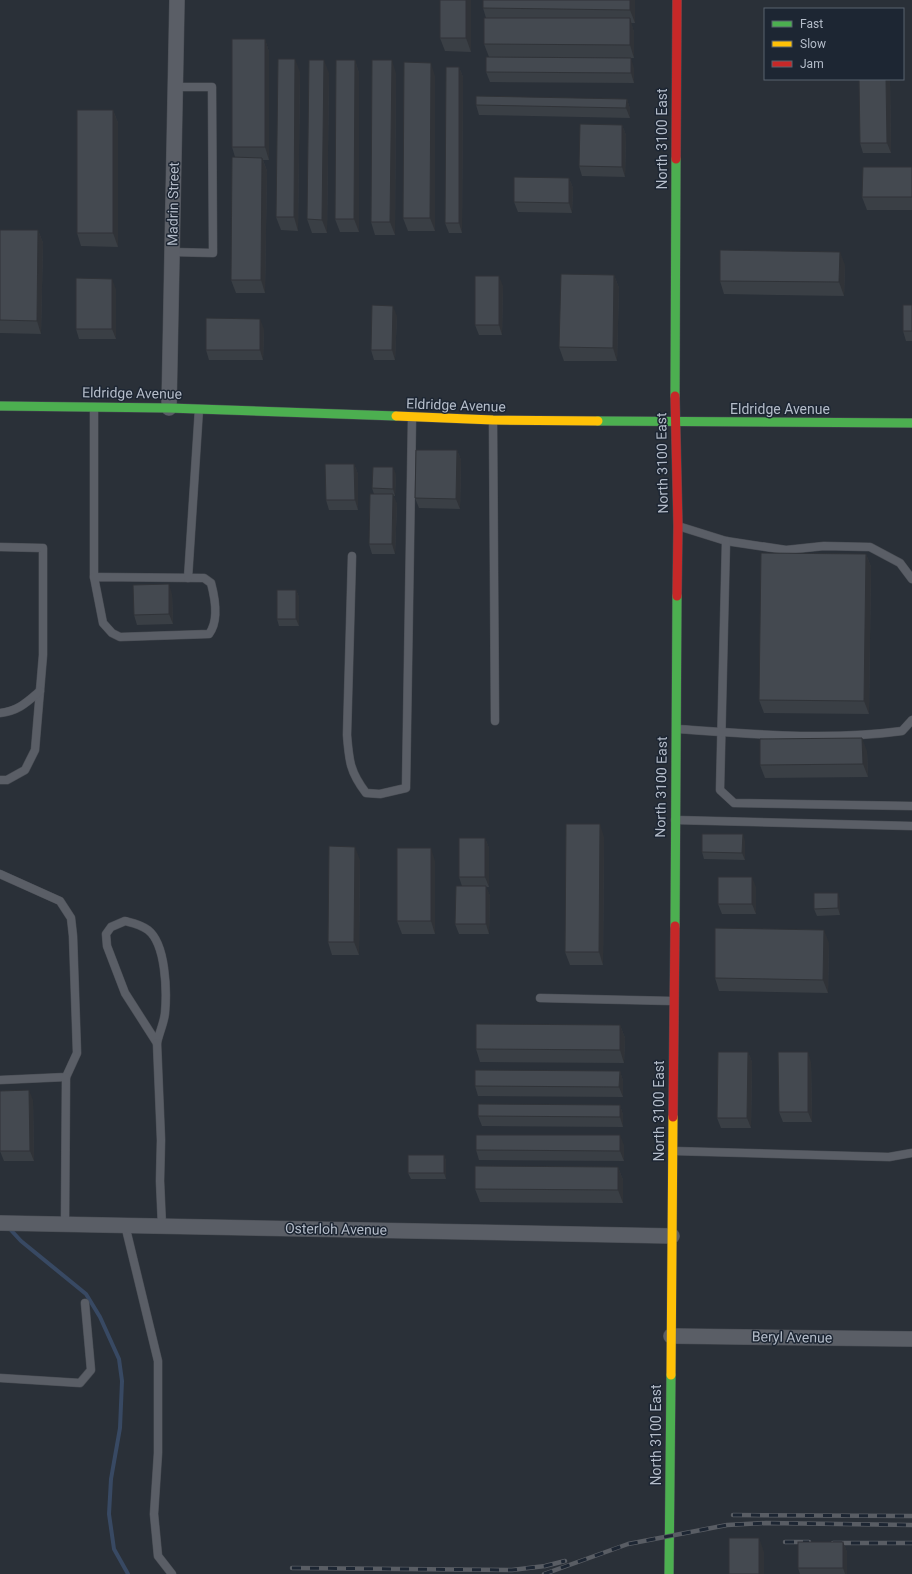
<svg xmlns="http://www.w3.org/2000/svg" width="912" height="1574" font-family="Roboto,sans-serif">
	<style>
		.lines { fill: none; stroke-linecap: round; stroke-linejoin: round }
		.stream { stroke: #384963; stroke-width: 4 }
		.lane-casing { stroke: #484c53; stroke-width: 9 }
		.street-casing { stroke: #484c53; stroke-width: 16 }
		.fast-casing { stroke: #484c53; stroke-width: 10 }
		.slow-casing { stroke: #484c53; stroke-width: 10 }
		.jam-casing { stroke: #484c53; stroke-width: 10 }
		.lane { stroke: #5a5e66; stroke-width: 8 }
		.street { stroke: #5a5e66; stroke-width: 15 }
		.fast { stroke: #4caf50; stroke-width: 9 }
		.slow { stroke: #ffc107; stroke-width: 9 }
		.jam { stroke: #c62828; stroke-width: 9 }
		.rail-casing { stroke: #595d64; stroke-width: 4.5 }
		.rail { stroke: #1d2633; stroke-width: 3; stroke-dasharray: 9; stroke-linecap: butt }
		.wall { fill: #3a3f45 }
		.shaded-wall { fill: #303338 }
		.building { fill: #444950; stroke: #303338 }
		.labels { text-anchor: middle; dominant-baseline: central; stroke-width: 3; stroke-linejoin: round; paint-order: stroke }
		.street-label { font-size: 14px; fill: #b4bcc9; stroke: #1d2633 }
	</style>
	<rect width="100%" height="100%" fill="#2a3038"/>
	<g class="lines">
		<path class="stream" d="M9 1228 21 1241 86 1294 100 1317 119 1359 122 1381 120 1428 111 1479 109 1514 114 1549 128 1574"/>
		<defs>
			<g id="lane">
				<path d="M172 252 213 253 212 87H175"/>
				<path d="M94 407V577"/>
				<path d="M493 420 495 721"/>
				<path d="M678 526 726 541 786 550 824 546 870 547 900 563 912 579"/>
				<path d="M726 541 720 790 734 803 912 806"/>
				<path d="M0 547 43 548V655L35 750 25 770 7 780H0"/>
				<path d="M352 556 347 735C349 761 350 772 366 793L380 794 406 788 412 418"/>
				<path d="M94 577 204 578 211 583C215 598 219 621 209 634L120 637 112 633 103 623Z"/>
				<path d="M188 578 199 409"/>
				<path d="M0 713C18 711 26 703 40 691"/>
				<path d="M677 729C751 734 828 741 902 731L912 720"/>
				<path d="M675 820 912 826"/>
				<path d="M0 874 60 901 71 918 73 936 77 1053 66 1077 0 1080"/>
				<path d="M125 921C133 923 140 924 148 930 166 944 167 991 165 1013 164 1023 159 1033 157 1043L125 993 107 946 106 934 111 927Z"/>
				<path d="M540 998 673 1001"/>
				<path d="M157 1043 161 1140 160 1181 162 1226"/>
				<path d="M673 1151 889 1157 912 1153"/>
				<path d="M65 1224 66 1077"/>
				<path d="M125 1225 158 1361V1453L154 1514 158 1556 172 1574"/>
				<path d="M0 1378 80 1383 91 1370 85 1303"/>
			</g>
			<g id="street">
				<path d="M169 408 177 0"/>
				<path d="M0 1223 672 1236"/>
				<path d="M671 1336 912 1339"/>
			</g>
			<g id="fast">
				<path d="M675 396 676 159"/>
				<path d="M0 406 169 408 396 416"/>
				<path d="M598 421 912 423"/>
				<path d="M675 926 677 596"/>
				<path d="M669 1574 671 1375"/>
			</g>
			<g id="slow">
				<path d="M396 416 493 420 598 421"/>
				<path d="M671 1375 673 1117"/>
			</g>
			<g id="jam">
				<path d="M676 159 677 0"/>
				<path d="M675 396 678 526 677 596"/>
				<path d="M673 1117 675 926"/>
			</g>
		</defs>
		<use href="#lane" class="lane-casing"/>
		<use href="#street" class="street-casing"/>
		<use href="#fast" class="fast-casing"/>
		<use href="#slow" class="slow-casing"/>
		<use href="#jam" class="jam-casing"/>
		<use href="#lane" class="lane"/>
		<use href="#street" class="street"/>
		<use href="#fast" class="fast"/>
		<use href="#slow" class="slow"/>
		<use href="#jam" class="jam"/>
		<defs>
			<g id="rail">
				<path d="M733 1515 912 1516"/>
				<path d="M785 1542H809"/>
				<path d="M833 1543H912"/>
				<path d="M292 1568 512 1570 545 1566 565 1561"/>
				<path d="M544 1574 628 1544 727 1525 766 1523 912 1525"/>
			</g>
		</defs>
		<use href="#rail" class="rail-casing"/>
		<use href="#rail" class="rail"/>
	</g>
	<g class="wall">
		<path d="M471 0V52L445 51 440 38Z"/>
		<path d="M483 0H635V23H631L634 32V58L489 57 484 44 486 18 483 8Z"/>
		<path d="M265 39 269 52V160H263L267 171 265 293H236L231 280 235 157 232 147Z"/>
		<path d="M355 60 359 73V232H340L335 219Z"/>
		<path d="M459 67 463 77 462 233H449L445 223Z"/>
		<path d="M634 68V83L490 82 486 72Z"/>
		<path d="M300 72 298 231 281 230 276 217Z"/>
		<path d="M329 73 327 233H312L307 219Z"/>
		<path d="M396 73 395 235H375L371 222Z"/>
		<path d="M435 76V231H408L403 218Z"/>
		<path d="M890 79 891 153H863L860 143Z"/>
		<path d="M627 99 630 109V118L479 115 476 105Z"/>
		<path d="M113 110 118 123V247L81 246 77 233Z"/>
		<path d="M622 125 626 135 625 177 582 176 579 166Z"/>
		<path d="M912 167V210H867L862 197Z"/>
		<path d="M569 178 573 188 572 213 518 212 514 202Z"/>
		<path d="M0 230H38L43 243 41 334 0 333Z"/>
		<path d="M845 265 844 296 724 294 720 281Z"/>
		<path d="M614 275 619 288 617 361H564L559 347Z"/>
		<path d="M503 286 502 335H479L475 325Z"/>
		<path d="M116 289V339H79L76 329Z"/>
		<path d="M912 305V341H906L903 331Z"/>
		<path d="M397 316 395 360H374L371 350Z"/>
		<path d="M264 329 263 360H209L206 350Z"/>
		<path d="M457 450 461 460 460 509 419 508 415 498Z"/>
		<path d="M354 464 358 474V510H329L326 500Z"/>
		<path d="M396 474 395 496H393L397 504 395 554H372L369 544 374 494 372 488Z"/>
		<path d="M866 554 871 567 869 714 764 713 759 700Z"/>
		<path d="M296 590 299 597V626H279L277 619Z"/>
		<path d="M172 594 173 624 137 625 134 615Z"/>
		<path d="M867 751 868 777 765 778 760 765Z"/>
		<path d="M604 837 603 965H570L565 952Z"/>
		<path d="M485 838 489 848V887H486L490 896 489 934H459L455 924 462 886 459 877Z"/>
		<path d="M745 841V860L704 859 702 852Z"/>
		<path d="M360 860 359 955H332L328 942Z"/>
		<path d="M435 861V934H402L397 921Z"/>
		<path d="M756 887V914H722L718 904Z"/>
		<path d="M840 900V915L817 916 814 909Z"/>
		<path d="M829 943 828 993 719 991 715 978Z"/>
		<path d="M620 1025 625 1038 624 1063 480 1062 476 1049Z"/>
		<path d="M748 1052 752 1062 751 1128H721L717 1118Z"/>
		<path d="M811 1062 812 1122H783L779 1112Z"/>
		<path d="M620 1071 623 1081V1097L478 1096 475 1086Z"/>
		<path d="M33 1100 34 1161H4L0 1151Z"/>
		<path d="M620 1105 623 1115V1127L482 1126 478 1116Z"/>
		<path d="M624 1145V1161L479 1160 476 1150Z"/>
		<path d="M444 1155 446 1161V1179H411L408 1173Z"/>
		<path d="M618 1167 623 1180V1203L480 1202 475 1189Z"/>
		<path d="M843 1542 847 1552V1574H800L798 1568Z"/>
	</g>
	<g class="shaded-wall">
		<path d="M466 0H471V52L466 38Z"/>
		<path d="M630 0H635V23L630 10Z"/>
		<path d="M630 18 634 32V58L630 45Z"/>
		<path d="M265 39 269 52V160L265 147Z"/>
		<path d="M631 58 634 68V83L631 73Z"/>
		<path d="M295 59 300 72 298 231 294 217Z"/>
		<path d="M324 60 329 73 327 233 322 220Z"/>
		<path d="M355 60 359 73V232L354 219Z"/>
		<path d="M392 60 396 73 395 235 390 222Z"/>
		<path d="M431 63 435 76V231L430 218Z"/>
		<path d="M459 67 463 77 462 233 459 223Z"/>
		<path d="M886 79H890L891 153 887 143Z"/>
		<path d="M627 99 630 109V118L626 108Z"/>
		<path d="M113 110 118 123V247L113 233Z"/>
		<path d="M622 125 626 135 625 177 622 167Z"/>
		<path d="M262 158 267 171 265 293 261 280Z"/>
		<path d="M569 178 573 188 572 213 569 203Z"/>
		<path d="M38 230 43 243 41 334 37 321Z"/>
		<path d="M840 252 845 265 844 296 839 282Z"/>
		<path d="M614 275 619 288 617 361 613 348Z"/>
		<path d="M499 276 503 286 502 335 499 325Z"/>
		<path d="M112 279 116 289V339L112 329Z"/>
		<path d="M393 306 397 316 395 360 392 350Z"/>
		<path d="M260 319 264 329 263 360 260 350Z"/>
		<path d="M457 450 461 460 460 509 456 499Z"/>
		<path d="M354 464 358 474V510L355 500Z"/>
		<path d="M393 467 396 474 395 496 393 489Z"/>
		<path d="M393 494 397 504 395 554 392 544Z"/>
		<path d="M866 554 871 567 869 714 864 701Z"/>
		<path d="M169 584 172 594 173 624 169 614Z"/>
		<path d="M296 590 299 597V626L296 619Z"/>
		<path d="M862 738 867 751 868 777 863 764Z"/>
		<path d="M600 824 604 837 603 965 599 952Z"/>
		<path d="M743 834 745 841V860L742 853Z"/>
		<path d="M485 838 489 848V887L485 877Z"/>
		<path d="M355 847 360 860 359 955 354 942Z"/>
		<path d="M431 848 435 861V934L431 921Z"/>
		<path d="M752 877 756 887V914L752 904Z"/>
		<path d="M486 886 490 896 489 934 486 924Z"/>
		<path d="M838 893 840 900V915L838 908Z"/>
		<path d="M824 930 829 943 828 993 823 980Z"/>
		<path d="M620 1025 625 1038 624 1063 620 1050Z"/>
		<path d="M748 1052 752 1062 751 1128 747 1118Z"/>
		<path d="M808 1052 811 1062 812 1122 808 1112Z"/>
		<path d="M620 1071 623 1081V1097L619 1087Z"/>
		<path d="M29 1090 33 1100 34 1161 30 1151Z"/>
		<path d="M620 1105 623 1115V1127L620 1117Z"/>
		<path d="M620 1135 624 1145V1161L620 1151Z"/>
		<path d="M444 1155 446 1161V1179L444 1173Z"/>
		<path d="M618 1167 623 1180V1203L618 1190Z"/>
		<path d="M759 1538 764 1552V1574H759Z"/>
		<path d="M843 1542 847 1552V1574H845L843 1568Z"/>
	</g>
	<g class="building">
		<rect x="440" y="0" width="26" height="38"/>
		<path d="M483 0H630V10L483 8Z"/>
		<path d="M484 18H630V45L484 44Z"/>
		<rect x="232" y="39" width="33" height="108"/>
		<path d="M486 57 631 58V73L486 72Z"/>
		<path d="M278 59H295L294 217H276Z"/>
		<path d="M309 60H324L322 220 307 219Z"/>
		<path d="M336 60H355L354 219H335Z"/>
		<path d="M372 60H392L390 222H371Z"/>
		<path d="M404 62 431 63 430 218H403Z"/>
		<path d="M446 67H459V223H445Z"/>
		<path d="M859 79H886L887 143H860Z"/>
		<path d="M476 96 627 99 626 108 476 105Z"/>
		<rect x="77" y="110" width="36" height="123"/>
		<path d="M580 124 622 125V167L579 166Z"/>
		<path d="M232 157 262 158 261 280H231Z"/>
		<path d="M863 167H912V197H862Z"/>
		<path d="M514 177 569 178V203L514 202Z"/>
		<path d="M0 230H38L37 321 0 320Z"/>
		<path d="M720 250 840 252 839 282 720 281Z"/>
		<path d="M561 274 614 275 613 348 559 347Z"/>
		<rect x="475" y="276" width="24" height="49"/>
		<path d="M76 278 112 279V329H76Z"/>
		<path d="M372 305 393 306 392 350H371Z"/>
		<rect x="903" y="305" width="9" height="26"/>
		<path d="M206 318 260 319V350H206Z"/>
		<path d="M416 450H457L456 499 415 498Z"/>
		<path d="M325 464H354L355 500H326Z"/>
		<path d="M373 467H393V489L372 488Z"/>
		<path d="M370 494H393L392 544H369Z"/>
		<path d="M761 553 866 554 864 701 759 700Z"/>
		<path d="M169 584V614L134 615 133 585Z"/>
		<rect x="277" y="590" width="19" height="29"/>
		<path d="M862 738 863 764 760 765V739Z"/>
		<path d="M566 824H600L599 952H565Z"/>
		<path d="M702 834H743L742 853 702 852Z"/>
		<rect x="459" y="838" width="26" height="39"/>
		<path d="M329 846 355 847 354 942H328Z"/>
		<rect x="397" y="848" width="34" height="73"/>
		<rect x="718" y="877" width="34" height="27"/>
		<path d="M456 886H486V924H455Z"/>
		<path d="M814 893H838V908L814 909Z"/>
		<path d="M715 928 824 930 823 980 715 978Z"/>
		<path d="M476 1024 620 1025V1050L476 1049Z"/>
		<path d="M718 1052H748L747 1118H717Z"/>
		<path d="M778 1052H808V1112H779Z"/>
		<path d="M475 1070 620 1071 619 1087 475 1086Z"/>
		<path d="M29 1090 30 1151H0V1091Z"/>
		<path d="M478 1104 620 1105V1117L478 1116Z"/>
		<path d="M476 1135H620V1151L476 1150Z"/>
		<rect x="408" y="1155" width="36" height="18"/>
		<path d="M475 1166 618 1167V1190L475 1189Z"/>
		<rect x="729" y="1538" width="30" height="36"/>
		<rect x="798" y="1542" width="45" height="26"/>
	</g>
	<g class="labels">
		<g class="street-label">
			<text transform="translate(662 139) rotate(-90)">North 3100 East</text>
			<text transform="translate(173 204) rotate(-89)">Madrin Street</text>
			<text transform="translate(132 393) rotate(1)">Eldridge Avenue</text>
			<text transform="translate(456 405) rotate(2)">Eldridge Avenue</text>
			<text x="780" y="409">Eldridge Avenue</text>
			<text transform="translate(662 463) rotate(-91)">North 3100 East</text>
			<text transform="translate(661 787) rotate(-89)">North 3100 East</text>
			<text transform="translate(659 1111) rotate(-90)">North 3100 East</text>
			<text transform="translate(336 1229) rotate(1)">Osterloh Avenue</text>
			<text transform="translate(792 1337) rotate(1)">Beryl Avenue</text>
			<text transform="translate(656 1435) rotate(-90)">North 3100 East</text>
		</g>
	</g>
	<rect x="764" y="8" width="140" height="72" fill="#1d2633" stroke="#59626f"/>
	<rect x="772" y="21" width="20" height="6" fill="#4caf50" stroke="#59626f"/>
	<text x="800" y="28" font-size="12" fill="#b4bcc9">Fast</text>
	<rect x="772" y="41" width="20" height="6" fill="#ffc107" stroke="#59626f"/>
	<text x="800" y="48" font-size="12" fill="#b4bcc9">Slow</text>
	<rect x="772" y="61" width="20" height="6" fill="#c62828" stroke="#59626f"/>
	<text x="800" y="68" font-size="12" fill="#b4bcc9">Jam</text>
</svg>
